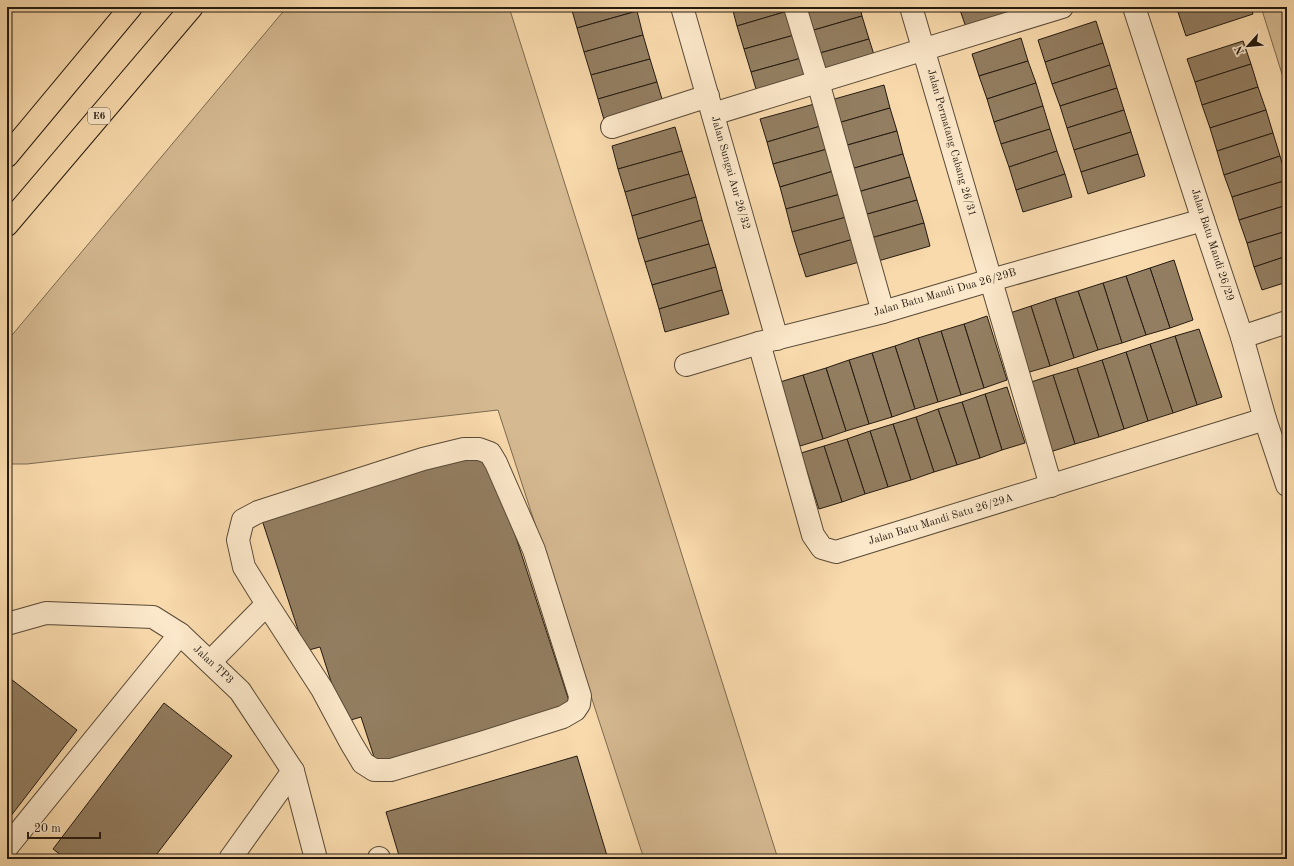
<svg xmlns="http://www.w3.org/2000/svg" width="1294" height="866" font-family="'Old Standard TT',serif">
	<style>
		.green { fill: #d5b991; stroke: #7c6a50 }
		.building { fill: #937e61; stroke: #241a10 }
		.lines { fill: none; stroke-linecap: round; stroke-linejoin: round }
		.minor-casing { stroke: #594a37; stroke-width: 24 }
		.highway-casing { stroke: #241a10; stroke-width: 24 }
		.minor { stroke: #fbe7c9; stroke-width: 22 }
		.highway { stroke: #f9daac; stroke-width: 22 }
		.labels { text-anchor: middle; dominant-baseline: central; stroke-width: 4; stroke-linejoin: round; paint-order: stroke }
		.shield { fill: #fbe7c9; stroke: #645848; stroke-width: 1 }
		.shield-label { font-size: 10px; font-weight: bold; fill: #241a10 }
		.street-label { font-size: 11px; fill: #241a10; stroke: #fbe7c9 }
	</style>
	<rect width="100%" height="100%" fill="#f9daac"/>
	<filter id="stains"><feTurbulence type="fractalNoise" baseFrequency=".005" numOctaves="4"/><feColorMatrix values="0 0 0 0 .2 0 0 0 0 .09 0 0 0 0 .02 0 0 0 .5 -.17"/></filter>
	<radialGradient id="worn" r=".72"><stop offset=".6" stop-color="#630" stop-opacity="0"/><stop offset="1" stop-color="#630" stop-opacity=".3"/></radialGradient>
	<g class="green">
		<path d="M287 7H509L778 859H644L498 410 27 464H7V341Z"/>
		<path d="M1261 7H1287V90Z"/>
	</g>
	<g class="building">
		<path d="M571 7H636L637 11 577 28Z"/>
		<path d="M732 7H791V10L737 26Z"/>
		<path d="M811 7H860L862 16 807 32 800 10Z"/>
		<path d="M970 7H1024L1027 14 968 33 960 10Z"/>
		<path d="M1176 7H1194L1178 12Z"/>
		<path d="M1194 7H1251L1253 14 1186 36 1178 12Z"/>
		<path d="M791 10 798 34 744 49 737 26Z"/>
		<path d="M637 11 643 35 584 52 577 28Z"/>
		<path d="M862 16 869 39 813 55 807 32Z"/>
		<path d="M1096 21 1103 43 1045 62 1038 40Z"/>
		<path d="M798 34 805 57 751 72 744 49Z"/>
		<path d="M643 35 650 59 591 75 584 52Z"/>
		<path d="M1021 38 1028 61 979 76 972 54Z"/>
		<path d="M869 39 876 61 820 77 813 55Z"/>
		<path d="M1243 41 1251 64 1195 82 1187 59Z"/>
		<path d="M1103 43 1110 65 1052 84 1045 62Z"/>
		<path d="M805 57 812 81 758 96 751 72Z"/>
		<path d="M650 59 657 82 598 99 591 75Z"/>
		<path d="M1028 61 1036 83 987 99 979 76Z"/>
		<path d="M1251 64 1258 87 1202 105 1195 82Z"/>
		<path d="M1110 65 1117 88 1060 106 1052 84Z"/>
		<path d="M657 82 664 106 605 123 598 99Z"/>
		<path d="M1036 83 1043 106 994 122 987 99Z"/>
		<path d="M884 85 890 108 838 123 831 100Z"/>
		<path d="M1258 87 1266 110 1210 128 1202 105Z"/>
		<path d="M1117 88 1124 110 1067 128 1060 106Z"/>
		<path d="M818 103 824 125 767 142 760 119Z"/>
		<path d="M1043 106 1050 129 1001 144 994 122Z"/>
		<path d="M890 108 897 131 844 146 838 123Z"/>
		<path d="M1124 110 1131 132 1074 150 1067 128Z"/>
		<path d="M1266 110 1273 133 1217 151 1210 128Z"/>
		<path d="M824 125 831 148 773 164 767 142Z"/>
		<path d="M675 127 682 151 618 169 612 146Z"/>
		<path d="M1050 129 1057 151 1009 167 1001 144Z"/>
		<path d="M897 131 903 154 851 169 844 146Z"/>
		<path d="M1131 132 1138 154 1081 172 1074 150Z"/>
		<path d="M1273 133 1280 156 1224 175 1217 151Z"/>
		<path d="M831 148 837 170 780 187 773 164Z"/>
		<path d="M682 151 689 174 625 192 618 169Z"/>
		<path d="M1057 151 1065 174 1016 190 1009 167Z"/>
		<path d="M903 154 910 177 858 192 851 169Z"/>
		<path d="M1138 154 1145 176 1088 194 1081 172Z"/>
		<path d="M1280 156 1287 180 1232 197 1224 175Z"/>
		<path d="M837 170 844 193 786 209 780 187Z"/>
		<path d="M689 174 696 197 632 216 625 192Z"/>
		<path d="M1065 174 1072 197 1023 212 1016 190Z"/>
		<path d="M910 177 917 200 864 215 858 192Z"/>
		<path d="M1287 180V205L1239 220 1232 197Z"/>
		<path d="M844 193 850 216 792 232 786 209Z"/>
		<path d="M696 197 702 220 638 239 632 216Z"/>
		<path d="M917 200 924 223 871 238 864 215Z"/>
		<path d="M1287 205V231L1247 243 1239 220Z"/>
		<path d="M850 216 857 238 799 255 792 232Z"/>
		<path d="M702 220 709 244 645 262 638 239Z"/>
		<path d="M924 223 930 246 878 261 871 238Z"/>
		<path d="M1287 231V256L1254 267 1247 243Z"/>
		<path d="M857 238 863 261 806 277 799 255Z"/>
		<path d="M709 244 716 267 652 285 645 262Z"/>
		<path d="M1287 256V282L1262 290 1254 267Z"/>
		<path d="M1174 260 1193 320 1170 328 1150 268Z"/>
		<path d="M716 267 722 290 659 309 652 285Z"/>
		<path d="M1150 268 1170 328 1146 335 1126 276Z"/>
		<path d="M1126 276 1146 335 1122 343 1103 283Z"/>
		<path d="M1103 283 1122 343 1098 350 1078 291Z"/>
		<path d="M722 290 729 314 665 332 659 309Z"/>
		<path d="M1078 291 1098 350 1074 358 1055 298Z"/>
		<path d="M1055 298 1074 358 1050 366 1031 306Z"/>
		<path d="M1031 306 1050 366 1026 373 1007 314Z"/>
		<path d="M987 316 1007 380 984 388 964 324Z"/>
		<path d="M964 324 984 388 961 395 941 331Z"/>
		<path d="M1199 329 1222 397 1197 405 1175 336Z"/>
		<path d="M941 331 961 395 938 402 918 338Z"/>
		<path d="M1175 336 1197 405 1173 413 1150 344Z"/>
		<path d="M918 338 938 402 915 409 895 346Z"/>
		<path d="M1150 344 1173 413 1148 421 1126 352Z"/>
		<path d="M895 346 915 409 892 417 872 353Z"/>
		<path d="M1126 352 1148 421 1124 429 1102 360Z"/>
		<path d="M872 353 892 417 869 424 849 360Z"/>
		<path d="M849 360 869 424 846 431 826 368Z"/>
		<path d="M1102 360 1124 429 1099 437 1077 368Z"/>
		<path d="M826 368 846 431 823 439 803 375Z"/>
		<path d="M1077 368 1099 437 1075 444 1053 375Z"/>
		<path d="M803 375 823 439 800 446 780 382Z"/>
		<path d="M1053 375 1075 444 1050 452 1028 383Z"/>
		<path d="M1007 387 1025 443 1002 450 985 394Z"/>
		<path d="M985 394 1002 450 980 458 962 402Z"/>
		<path d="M962 402 980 458 957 465 938 409Z"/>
		<path d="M938 409 957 465 934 472 916 417Z"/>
		<path d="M916 417 934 472 911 480 893 424Z"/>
		<path d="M893 424 911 480 888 487 870 431Z"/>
		<path d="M870 431 888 487 865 494 847 439Z"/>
		<path d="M847 439 865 494 842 502 824 446Z"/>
		<path d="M824 446 842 502 819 509 801 453Z"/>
		<path d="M487 448 570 704 377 766 361 717 344 722 320 647 305 651 262 520Z"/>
		<path d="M7 676 77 730 7 821Z"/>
		<path d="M164 703 232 756 153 859H66L53 849Z"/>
		<path d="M577 756 608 859H400L386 812Z"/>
	</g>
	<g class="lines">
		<defs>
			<g id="minor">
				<path d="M682 7 777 339"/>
				<path d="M795 7 818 82 883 312"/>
				<path d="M911 7 1051 486"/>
				<path d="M1134 7 1203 220 1242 337 1265 419 1287 485"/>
				<path d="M713 114 1062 7"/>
				<path d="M612 127 708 96"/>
				<path d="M1242 337 1287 322"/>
				<path d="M759 343 813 535 822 548 836 552 1265 419"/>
				<path d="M686 365 759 343 883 312 991 280 1203 220"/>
				<path d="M7 624 46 613 153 617 180 634 240 691 293 771 316 859"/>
				<path d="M210 662 267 604 322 689 351 743 363 763 374 770H391L484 742 563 717 575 710 579 704 580 696 534 550 496 463 490 453 479 449H464L423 459 258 512 243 520 238 540 244 567 267 604"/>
				<path d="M7 847 180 634"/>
				<path d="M230 859 293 771"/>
				<path d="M379 859V858"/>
			</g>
			<g id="highway">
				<path d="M7 156 131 7"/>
				<path d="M7 225 192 7"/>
			</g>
		</defs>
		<use href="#minor" class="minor-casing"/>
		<use href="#highway" class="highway-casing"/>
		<use href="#minor" class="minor"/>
		<use href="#highway" class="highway"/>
	</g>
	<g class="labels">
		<rect class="shield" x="88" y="108" width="22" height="16" rx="3"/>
		<g class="shield-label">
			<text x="99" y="116">E6</text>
		</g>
		<g class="street-label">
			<text transform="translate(951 143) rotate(74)">Jalan Permatang Cabang 26/31</text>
			<text transform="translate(730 173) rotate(74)">Jalan Sungai Aur 26/32</text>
			<text transform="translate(1212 245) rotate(72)">Jalan Batu Mandi 26/29</text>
			<text transform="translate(945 293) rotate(-16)">Jalan Batu Mandi Dua 26/29B</text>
			<text transform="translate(941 520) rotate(-17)">Jalan Batu Mandi Satu 26/29A</text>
			<text transform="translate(213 665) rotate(43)">Jalan TP3</text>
		</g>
	</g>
	<rect width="1294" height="866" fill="none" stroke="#f9daac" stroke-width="24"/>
	<rect x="8" y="8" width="1278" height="850" fill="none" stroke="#241a10" stroke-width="2"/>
	<rect x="12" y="12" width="1270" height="842" fill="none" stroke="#241a10"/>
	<g transform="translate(1248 46) rotate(243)" stroke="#fbe7c9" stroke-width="3" paint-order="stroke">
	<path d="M0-3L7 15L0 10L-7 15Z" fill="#241a10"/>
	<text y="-6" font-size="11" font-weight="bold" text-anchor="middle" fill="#241a10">N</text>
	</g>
	<path d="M28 832v6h72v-6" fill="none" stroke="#241a10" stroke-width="2"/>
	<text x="34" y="832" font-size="12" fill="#241a10" stroke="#fbe7c9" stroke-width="3" paint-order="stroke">20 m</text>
	<rect width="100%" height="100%" filter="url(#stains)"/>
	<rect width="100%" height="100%" fill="url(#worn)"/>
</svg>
